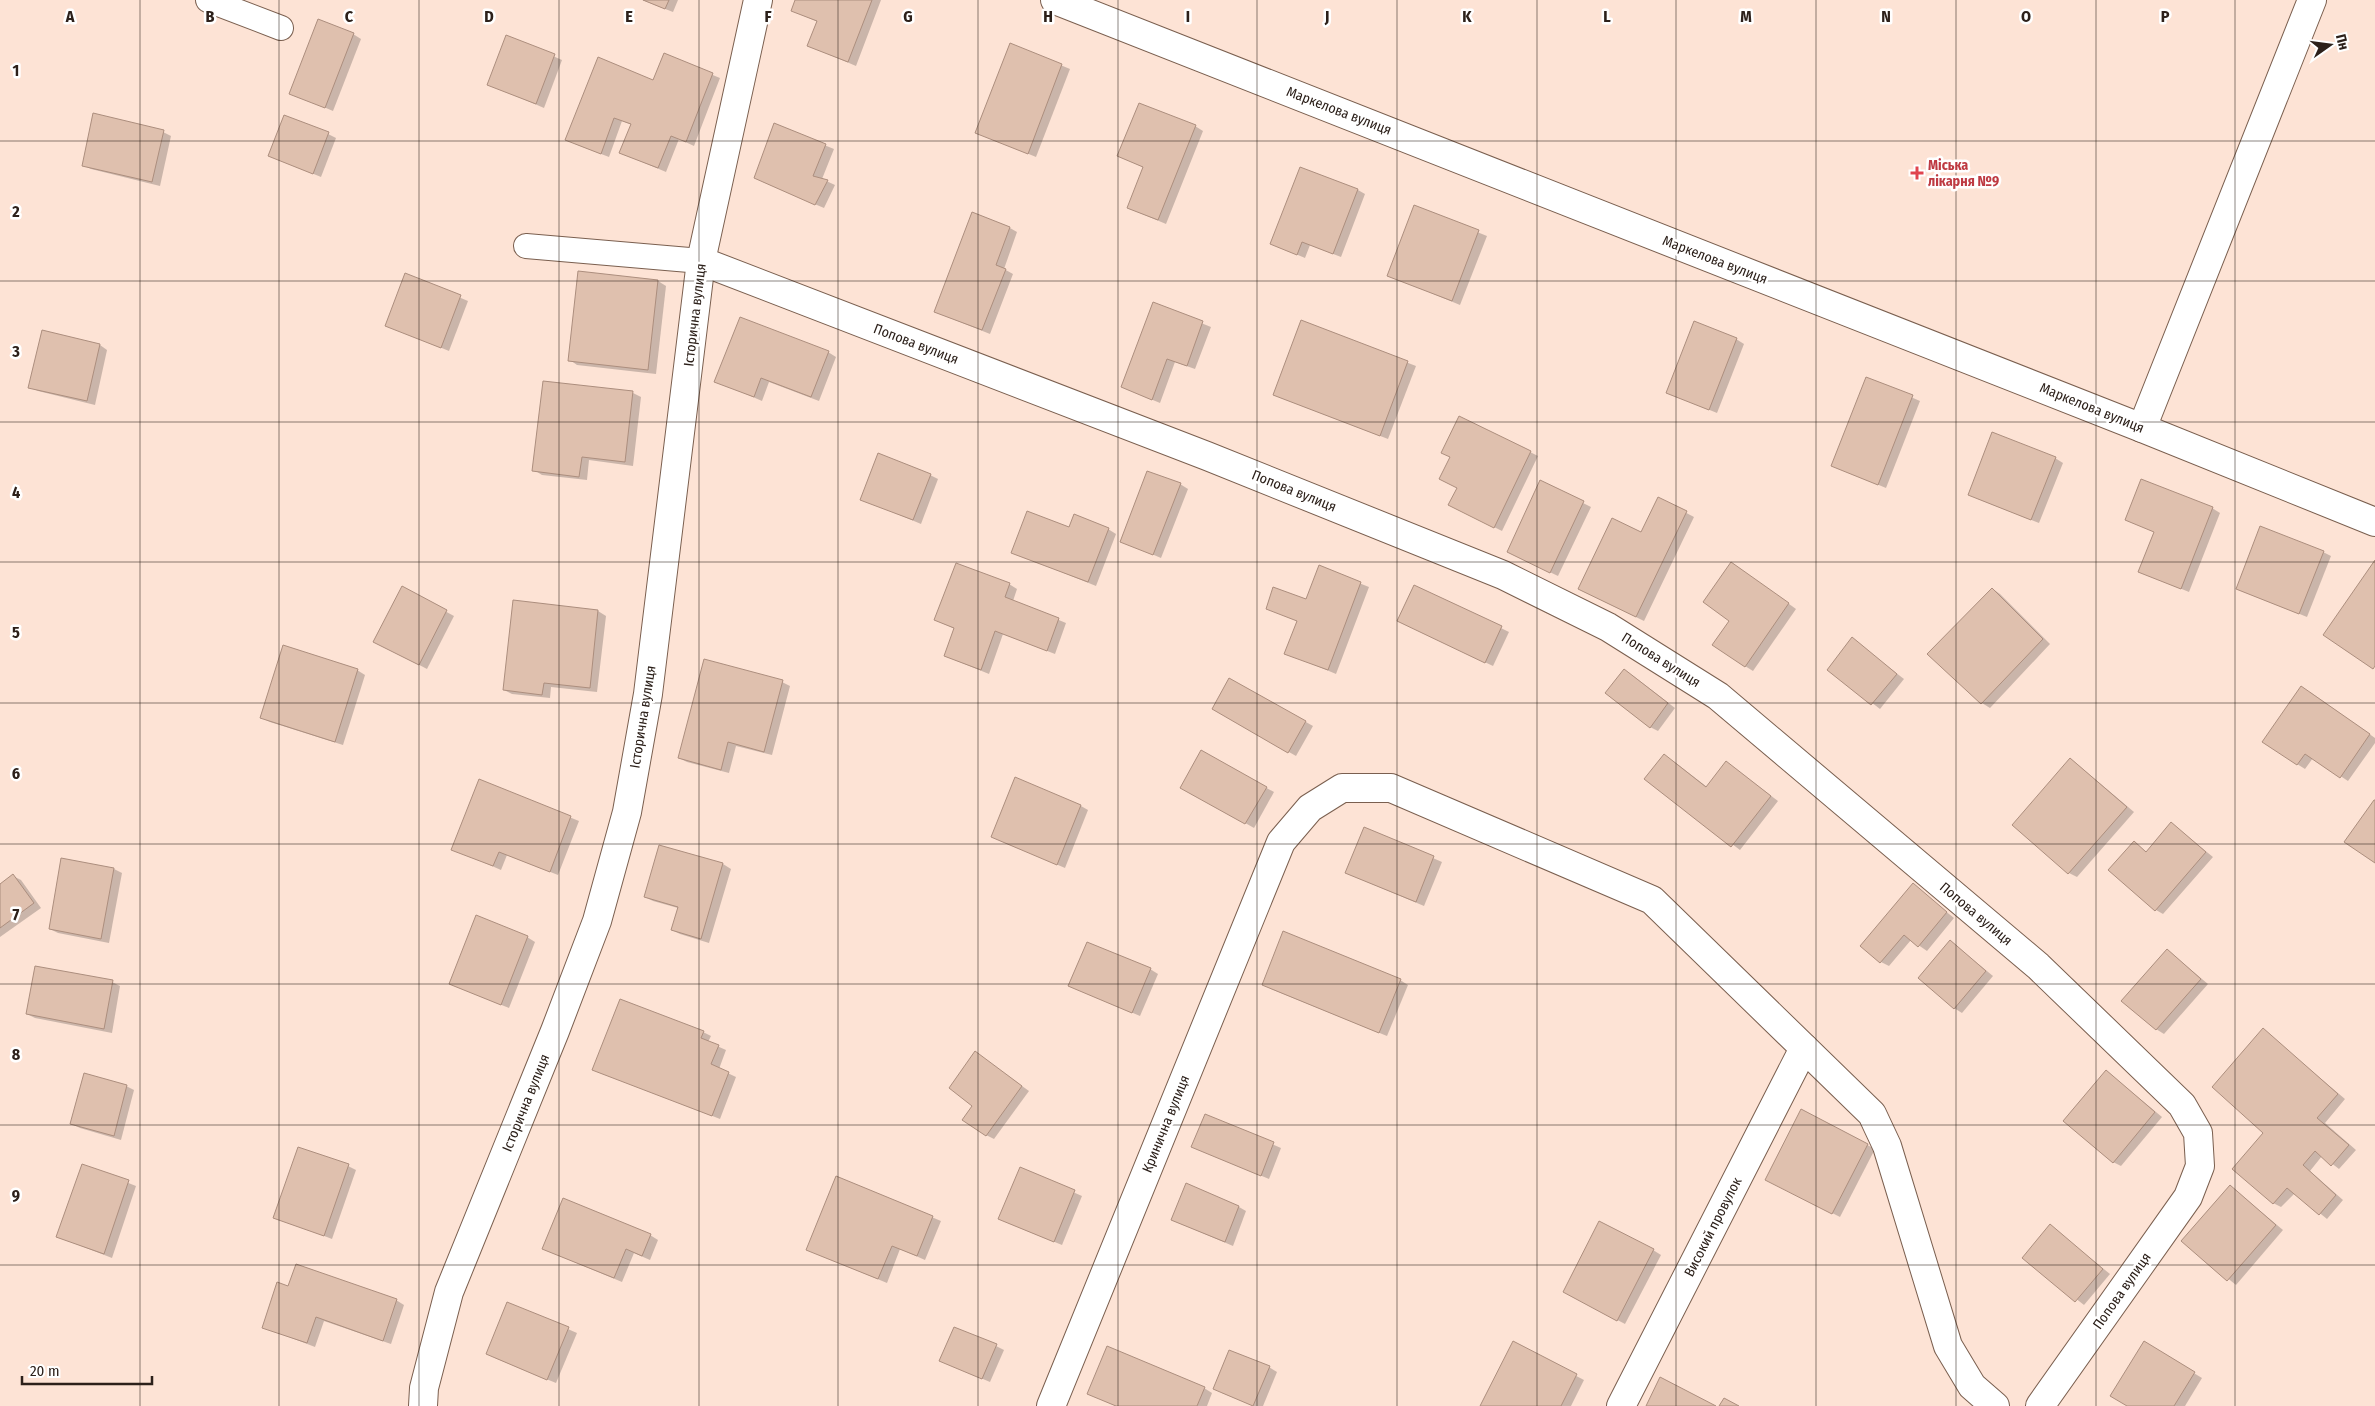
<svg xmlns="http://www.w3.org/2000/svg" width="2375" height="1406" font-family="'Fira Sans Condensed',sans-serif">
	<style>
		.shadow { fill: #0003 }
		.building { fill: #dfc0ae; stroke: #ac8e7e }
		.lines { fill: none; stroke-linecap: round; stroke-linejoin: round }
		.service-casing { stroke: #7a5f4f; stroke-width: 26 }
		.minor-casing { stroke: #7a5f4f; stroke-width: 30 }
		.service { stroke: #fff; stroke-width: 24 }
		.minor { stroke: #fff; stroke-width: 28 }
		.grid { fill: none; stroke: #2c201a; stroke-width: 1; stroke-opacity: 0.55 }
		.health-dot { fill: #e0444e; stroke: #fff; stroke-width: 2 }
		.labels { text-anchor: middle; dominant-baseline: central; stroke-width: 5; stroke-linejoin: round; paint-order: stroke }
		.street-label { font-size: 14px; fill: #2c201a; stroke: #fff }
		.health-label { font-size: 14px; font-weight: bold; fill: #be3a42; stroke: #fff; text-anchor: start }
		.grid-label { font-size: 16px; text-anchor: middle; font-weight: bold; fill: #2c201a; stroke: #fff; stroke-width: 5; stroke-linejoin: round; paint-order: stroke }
	</style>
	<rect width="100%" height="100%" fill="#fde3d5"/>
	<g class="shadow">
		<path d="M642 0H678L673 12Z"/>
		<path d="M797 0H881L856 66 809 46 818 22 793 11Z"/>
		<path d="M353 34 361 39 333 111 291 93Z"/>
		<path d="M507 36 562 60 544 108 488 84Z"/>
		<path d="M1010 44 1070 69 1036 157 976 132Z"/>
		<path d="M664 55 720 78 694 146 679 139 666 172 621 153 632 125 622 121 609 157 575 144 654 81Z"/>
		<path d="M775 125 834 149 822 179 835 185 824 208 763 182Z"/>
		<path d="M1195 126 1203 131 1166 224 1128 208 1145 168 1118 156Z"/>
		<path d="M163 132 171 136 160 186 91 169 83 165Z"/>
		<path d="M328 134 336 138 321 177 270 156Z"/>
		<path d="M1358 190 1365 194 1341 257 1310 245 1305 258 1272 244Z"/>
		<path d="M1415 207 1487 236 1460 305 1388 275Z"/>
		<path d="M1010 228 1017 232 1004 269 1013 274 990 334 935 312Z"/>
		<path d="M579 272 658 281 666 286 656 374 577 365 570 360Z"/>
		<path d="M406 275 468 301 449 351 386 325Z"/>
		<path d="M1154 304 1211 327 1195 369 1175 362 1160 403 1122 387Z"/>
		<path d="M1302 322 1416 366 1388 439 1274 395Z"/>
		<path d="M1736 339 1744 344 1717 413 1668 393Z"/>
		<path d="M100 345 107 350 95 405 38 391 30 387Z"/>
		<path d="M828 352 836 357 819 401 769 382 762 401 716 381Z"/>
		<path d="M1867 378 1920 401 1886 488 1833 466Z"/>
		<path d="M544 382 633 393 641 397 633 466 589 460 587 480 542 475 534 470Z"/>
		<path d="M1530 452 1538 456 1502 531 1458 509Z"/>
		<path d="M2055 458 2063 463 2039 523 1978 499Z"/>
		<path d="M930 475 938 479 921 524 862 499Z"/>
		<path d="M1541 482 1591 507 1558 576 1516 556Z"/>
		<path d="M1180 484 1188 489 1161 558 1121 541Z"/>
		<path d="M1658 498 1694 517 1644 621 1587 593 1642 533Z"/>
		<path d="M2212 508 2220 513 2189 592 2140 572 2155 532Z"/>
		<path d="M1070 528 1108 529 1116 534 1096 586 1012 552Z"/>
		<path d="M2323 552 2331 556 2307 617 2237 589Z"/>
		<path d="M1319 567 1369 587 1336 674 1286 653 1298 621 1267 608 1307 601Z"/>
		<path d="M1739 568 1796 609 1753 671 1745 666 1731 620Z"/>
		<path d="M1009 584 1017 589 1013 601 1066 623 1055 654 1003 634 989 674 945 656 955 629 935 620Z"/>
		<path d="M1415 586 1509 632 1493 666 1407 625Z"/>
		<path d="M402 588 454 616 427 669 383 646Z"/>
		<path d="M1993 589 2000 594 2050 644 1990 708 1982 703 1929 654Z"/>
		<path d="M514 601 598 611 606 616 597 692 551 687 550 698 512 694 504 690Z"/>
		<path d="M1852 639 1904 679 1880 709 1828 669Z"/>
		<path d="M357 670 365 675 343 745 270 722 262 718Z"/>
		<path d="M1632 675 1675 708 1658 731 1650 727Z"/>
		<path d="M1230 679 1313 726 1296 756 1213 709Z"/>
		<path d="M782 682 790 686 772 755 736 746 729 773 687 762 679 758Z"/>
		<path d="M2310 692 2375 738V743L2348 781 2313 758 2305 769 2297 764Z"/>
		<path d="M1201 752 1274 792 1254 828 1182 787Z"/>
		<path d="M2071 759 2134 812 2077 877 2069 873Z"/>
		<path d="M1672 760 1707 787 1726 762 1778 801 1740 850 1646 779Z"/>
		<path d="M480 781 579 821 558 875 507 855 501 870 453 849Z"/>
		<path d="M1081 806 1088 810 1065 868 993 837Z"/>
		<path d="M2172 824 2213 857 2163 914 2156 910 2134 843 2147 852Z"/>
		<path d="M1364 828 1442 862 1424 906 1346 873Z"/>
		<path d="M660 846 723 864 731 869 709 943 680 934 672 930 678 908 653 901 645 897Z"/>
		<path d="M62 859 114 869 122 873 109 943 58 933 50 929Z"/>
		<path d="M13 876 21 880 41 908 0 937V886Z"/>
		<path d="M1913 885 1954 918 1927 951 1911 940 1889 966 1881 962Z"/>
		<path d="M527 937 535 942 509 1008 450 984Z"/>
		<path d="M1950 941 1993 976 1962 1013 1954 1008Z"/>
		<path d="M2167 950 2208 984 2164 1034 2156 1029Z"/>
		<path d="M1150 969 1158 974 1140 1016 1070 986Z"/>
		<path d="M1400 980 1408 985 1387 1036 1271 989Z"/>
		<path d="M112 982 120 986 112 1033 35 1018 27 1014Z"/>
		<path d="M2263 1030 2345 1099 2325 1123 2356 1150 2339 1169 2322 1156 2310 1171 2343 1200 2327 1219 2295 1193 2281 1207 2273 1203 2265 1132Z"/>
		<path d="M703 1032 711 1036 708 1042 726 1050 719 1069 736 1077 720 1119 594 1069Z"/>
		<path d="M983 1058 1029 1091 994 1139 986 1135 974 1105Z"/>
		<path d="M2106 1071 2162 1117 2121 1166 2113 1162Z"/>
		<path d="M126 1086 134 1090 121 1140 80 1128 72 1124Z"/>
		<path d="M1802 1111 1875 1149 1840 1217 1775 1184Z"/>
		<path d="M1206 1115 1281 1148 1269 1179 1193 1147Z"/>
		<path d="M83 1165 136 1186 112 1258 58 1237Z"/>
		<path d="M348 1166 356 1170 332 1239 275 1217Z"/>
		<path d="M1020 1169 1082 1196 1062 1245 1008 1223Z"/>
		<path d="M837 1177 941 1221 925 1260 900 1249 887 1283 815 1253Z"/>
		<path d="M2230 1186 2283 1230 2236 1285 2182 1241Z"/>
		<path d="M1239 1207 1246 1211 1233 1246 1172 1220Z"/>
		<path d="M2050 1226 2110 1274 2084 1305 2024 1258Z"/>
		<path d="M650 1235 658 1240 650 1260 634 1253 622 1282 543 1249Z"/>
		<path d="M1653 1250 1661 1255 1625 1324 1572 1296Z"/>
		<path d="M289 1288 396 1300 404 1305 391 1344 324 1321 315 1347 263 1327Z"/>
		<path d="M508 1303 577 1333 556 1383 495 1358Z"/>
		<path d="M1513 1343 1584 1380 1571 1406H1482Z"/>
		<path d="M2144 1343 2202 1378 2185 1406H2129Z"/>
		<path d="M996 1346 1004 1350 990 1382 941 1361Z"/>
		<path d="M1269 1367 1277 1372 1263 1406H1254L1222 1393Z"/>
		<path d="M1204 1388 1212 1393 1207 1406H1116L1089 1394Z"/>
	</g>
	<g class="building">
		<path d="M643 0H669L665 9Z"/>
		<path d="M795 0H872L848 62 807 46 817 21 791 11Z"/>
		<path d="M318 19 354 33 325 108 289 94Z"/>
		<path d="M506 35 555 54 536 104 487 85Z"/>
		<path d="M1010 43 1062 64 1028 154 975 133Z"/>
		<path d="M664 53 713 73 686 142 671 136 658 168 619 153 631 124 614 118 601 154 565 140 598 57 653 80Z"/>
		<path d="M1139 103 1196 125 1158 220 1127 208 1143 167 1117 156Z"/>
		<path d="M93 113 164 130 152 182 82 166Z"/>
		<path d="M284 115 329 132 313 174 268 156Z"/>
		<path d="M774 123 826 144 813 176 828 180 815 205 754 178Z"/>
		<path d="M1300 167 1358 189 1333 254 1302 242 1297 255 1270 244Z"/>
		<path d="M1414 205 1479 230 1452 301 1387 276Z"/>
		<path d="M972 212 1010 227 996 265 1006 269 982 330 934 312Z"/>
		<path d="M578 271 658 280 648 370 568 361Z"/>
		<path d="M405 273 461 295 441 348 385 326Z"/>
		<path d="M1153 302 1203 321 1187 366 1167 359 1152 400 1121 387Z"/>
		<path d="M740 317 829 351 811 397 761 378 754 397 714 382Z"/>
		<path d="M1301 320 1408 361 1380 436 1273 395Z"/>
		<path d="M1694 321 1737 338 1709 410 1666 393Z"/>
		<path d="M42 330 100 344 87 401 28 388Z"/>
		<path d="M1866 377 1913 395 1878 485 1831 466Z"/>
		<path d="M543 381 633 391 625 462 582 457 579 477 532 471Z"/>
		<path d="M1459 416 1531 451 1494 528 1448 505 1457 488 1439 479 1450 457 1441 453Z"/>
		<path d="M1992 432 2056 457 2031 520 1968 495Z"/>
		<path d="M878 453 931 474 913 520 860 500Z"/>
		<path d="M1147 471 1181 483 1153 555 1120 542Z"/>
		<path d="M2141 479 2213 507 2181 589 2138 572 2154 532 2125 520Z"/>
		<path d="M1540 480 1584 501 1550 573 1507 552Z"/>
		<path d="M1658 497 1687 511 1636 617 1578 589 1612 518 1641 532Z"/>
		<path d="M1027 511 1069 527 1074 514 1109 528 1088 582 1011 553Z"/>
		<path d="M2260 526 2324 551 2299 614 2236 589Z"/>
		<path d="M2375 560V666L2373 669 2323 635Z"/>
		<path d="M1731 562 1789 603 1745 667 1712 645 1729 621 1703 602Z"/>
		<path d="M956 563 1010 583 1005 597 1059 618 1047 651 995 631 981 670 944 656 954 628 934 620Z"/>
		<path d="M1319 565 1361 582 1328 670 1284 654 1297 621 1266 609 1273 587 1306 599Z"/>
		<path d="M1414 585 1502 626 1485 663 1397 621Z"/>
		<path d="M402 586 447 610 419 665 373 642Z"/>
		<path d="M1992 588 2043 639 1981 704 1927 654Z"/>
		<path d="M513 600 598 610 590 688 544 683 542 695 503 690Z"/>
		<path d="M1852 637 1897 674 1871 705 1827 670Z"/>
		<path d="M283 645 358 669 335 742 260 718Z"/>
		<path d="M704 659 783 680 764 752 728 742 721 770 678 758Z"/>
		<path d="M1624 669 1668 703 1650 728 1605 693Z"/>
		<path d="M1229 678 1306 721 1288 753 1212 709Z"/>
		<path d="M2301 686 2370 734 2340 778 2305 754 2297 765 2262 742Z"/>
		<path d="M1201 750 1267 787 1245 824 1180 788Z"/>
		<path d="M1664 754 1706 787 1726 761 1771 796 1731 847 1644 779Z"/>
		<path d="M2070 758 2127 807 2068 874 2012 825Z"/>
		<path d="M1015 777 1081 805 1057 865 991 837Z"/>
		<path d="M479 779 571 816 550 872 499 852 493 866 451 850Z"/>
		<path d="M2374 800H2375V863L2344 842Z"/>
		<path d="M2171 822 2206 852 2155 911 2108 870 2134 841 2146 852Z"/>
		<path d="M1364 827 1434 856 1416 902 1345 873Z"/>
		<path d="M659 845 723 863 701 939 671 930 678 907 644 897Z"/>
		<path d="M61 858 114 868 101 939 49 929Z"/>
		<path d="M13 874 34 903 0 928V884Z"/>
		<path d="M1913 883 1947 912 1918 947 1904 935 1880 963 1860 946Z"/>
		<path d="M476 915 528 936 501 1005 449 984Z"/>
		<path d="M1283 931 1401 979 1379 1033 1262 985Z"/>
		<path d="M1950 940 1986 971 1954 1009 1918 978Z"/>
		<path d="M1087 942 1151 968 1132 1013 1068 986Z"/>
		<path d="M2167 949 2201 979 2156 1030 2121 1001Z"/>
		<path d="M35 966 113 980 104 1029 26 1014Z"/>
		<path d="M620 999 704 1031 701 1038 719 1045 711 1064 729 1072 712 1116 592 1070Z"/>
		<path d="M2263 1028 2338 1094 2317 1118 2349 1145 2331 1166 2315 1151 2303 1165 2336 1195 2319 1215 2287 1188 2273 1204 2232 1169 2263 1133 2212 1087Z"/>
		<path d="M975 1051 1022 1086 986 1136 962 1120 972 1106 949 1088Z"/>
		<path d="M2106 1070 2155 1112 2113 1163 2063 1121Z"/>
		<path d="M84 1073 127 1085 114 1136 70 1124Z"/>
		<path d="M1801 1109 1868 1144 1832 1214 1765 1180Z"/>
		<path d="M1205 1114 1274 1142 1261 1176 1191 1147Z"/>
		<path d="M298 1147 349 1164 324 1236 273 1218Z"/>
		<path d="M82 1164 129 1180 104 1254 56 1237Z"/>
		<path d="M1020 1167 1075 1190 1054 1242 998 1219Z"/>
		<path d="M836 1176 933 1216 917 1256 892 1246 878 1279 806 1250Z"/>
		<path d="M1186 1183 1239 1206 1225 1242 1171 1220Z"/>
		<path d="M2230 1185 2276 1225 2227 1281 2181 1241Z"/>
		<path d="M563 1198 651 1234 642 1256 626 1249 614 1278 542 1249Z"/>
		<path d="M1599 1221 1654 1249 1617 1321 1563 1292Z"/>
		<path d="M2050 1224 2103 1269 2075 1302 2022 1258Z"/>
		<path d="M296 1264 397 1299 383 1341 316 1317 307 1343 262 1328 277 1282 288 1286Z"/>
		<path d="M507 1302 569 1327 547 1380 486 1354Z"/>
		<path d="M954 1327 997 1344 982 1379 939 1361Z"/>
		<path d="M1513 1341 1577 1374 1561 1406H1480Z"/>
		<path d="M2144 1341 2195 1372 2174 1406H2127L2110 1396Z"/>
		<path d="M1107 1346 1205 1387 1197 1406H1116L1087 1394Z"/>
		<path d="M1229 1350 1270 1366 1253 1406 1213 1389Z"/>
		<path d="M1660 1377 1716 1406H1646Z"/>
		<path d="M1724 1398 1739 1406H1719Z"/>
	</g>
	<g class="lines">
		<defs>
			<g id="service">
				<path d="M208 0 281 28"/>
				<path d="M526 246 701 261"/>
			</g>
			<g id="minor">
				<path d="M1055 0 2142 428 2375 522"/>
				<path d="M701 261 1207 456 1503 575 1608 627 1718 696 2038 966 2182 1105 2198 1133 2200 1166 2188 1197 2040 1406"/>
				<path d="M2142 428 2312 0"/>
				<path d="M423 1406 424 1388 449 1292 555 1031 597 921 627 812 648 694 701 261 758 0"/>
				<path d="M1051 1406 1281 842 1310 808 1342 788H1391L1652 900 1872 1114 1887 1146 1948 1346 1972 1386 1995 1406"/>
				<path d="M1621 1406 1804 1048"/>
			</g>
		</defs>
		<use href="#service" class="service-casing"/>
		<use href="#minor" class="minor-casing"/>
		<use href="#service" class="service"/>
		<use href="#minor" class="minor"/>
	</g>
	<path class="grid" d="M140 0V1406M279 0V1406M419 0V1406M559 0V1406M699 0V1406M838 0V1406M978 0V1406M1118 0V1406M1257 0V1406M1397 0V1406M1537 0V1406M1676 0V1406M1816 0V1406M1956 0V1406M2096 0V1406M2235 0V1406M0 141H2375M0 281H2375M0 422H2375M0 562H2375M0 703H2375M0 844H2375M0 984H2375M0 1125H2375M0 1265H2375"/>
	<path class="health-dot" d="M1914.5 165.5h5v5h5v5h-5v5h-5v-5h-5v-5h5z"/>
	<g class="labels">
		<g class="street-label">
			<text transform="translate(1339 111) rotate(21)">Маркелова вулиця</text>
			<text transform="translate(1715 260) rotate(21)">Маркелова вулиця</text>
			<text transform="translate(695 315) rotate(-83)">Історична вулиця</text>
			<text transform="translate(916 344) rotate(21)">Попова вулиця</text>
			<text transform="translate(2092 408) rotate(22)">Маркелова вулиця</text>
			<text transform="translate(1294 491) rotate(22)">Попова вулиця</text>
			<text transform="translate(1661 660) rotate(32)">Попова вулиця</text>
			<text transform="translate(643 717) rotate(-81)">Історична вулиця</text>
			<text transform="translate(1976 914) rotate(40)">Попова вулиця</text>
			<text transform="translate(526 1103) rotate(-68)">Історична вулиця</text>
			<text transform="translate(1166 1124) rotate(-68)">Кринична вулиця</text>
			<text transform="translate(1713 1227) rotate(-63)">Високий провулок</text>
			<text transform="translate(2122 1291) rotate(-55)">Попова вулиця</text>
		</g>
		<g class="health-label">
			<text x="1928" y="165">Міська<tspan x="1928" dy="16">лікарня №9</tspan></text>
		</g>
	</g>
	<g class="grid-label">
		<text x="70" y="22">A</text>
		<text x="210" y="22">B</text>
		<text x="349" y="22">C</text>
		<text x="489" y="22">D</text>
		<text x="629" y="22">E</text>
		<text x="768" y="22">F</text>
		<text x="908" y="22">G</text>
		<text x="1048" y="22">H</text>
		<text x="1188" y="22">I</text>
		<text x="1327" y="22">J</text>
		<text x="1467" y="22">K</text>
		<text x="1607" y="22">L</text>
		<text x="1746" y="22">M</text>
		<text x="1886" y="22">N</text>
		<text x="2026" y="22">O</text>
		<text x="2165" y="22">P</text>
		<text x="16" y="76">1</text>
		<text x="16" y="217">2</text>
		<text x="16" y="357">3</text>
		<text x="16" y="498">4</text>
		<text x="16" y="638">5</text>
		<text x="16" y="779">6</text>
		<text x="16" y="920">7</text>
		<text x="16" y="1060">8</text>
		<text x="16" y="1201">9</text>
	</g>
	<g transform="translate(2330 45) rotate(76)" stroke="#ffffff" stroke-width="4" paint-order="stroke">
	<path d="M0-4L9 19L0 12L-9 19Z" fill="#2c201a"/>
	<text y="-8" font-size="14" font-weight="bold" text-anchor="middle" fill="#2c201a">Пн</text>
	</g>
	<path d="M22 1376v8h130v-8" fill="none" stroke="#2c201a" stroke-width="2.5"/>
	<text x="30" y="1376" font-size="15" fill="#2c201a" stroke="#ffffff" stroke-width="4" paint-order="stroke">20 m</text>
</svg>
